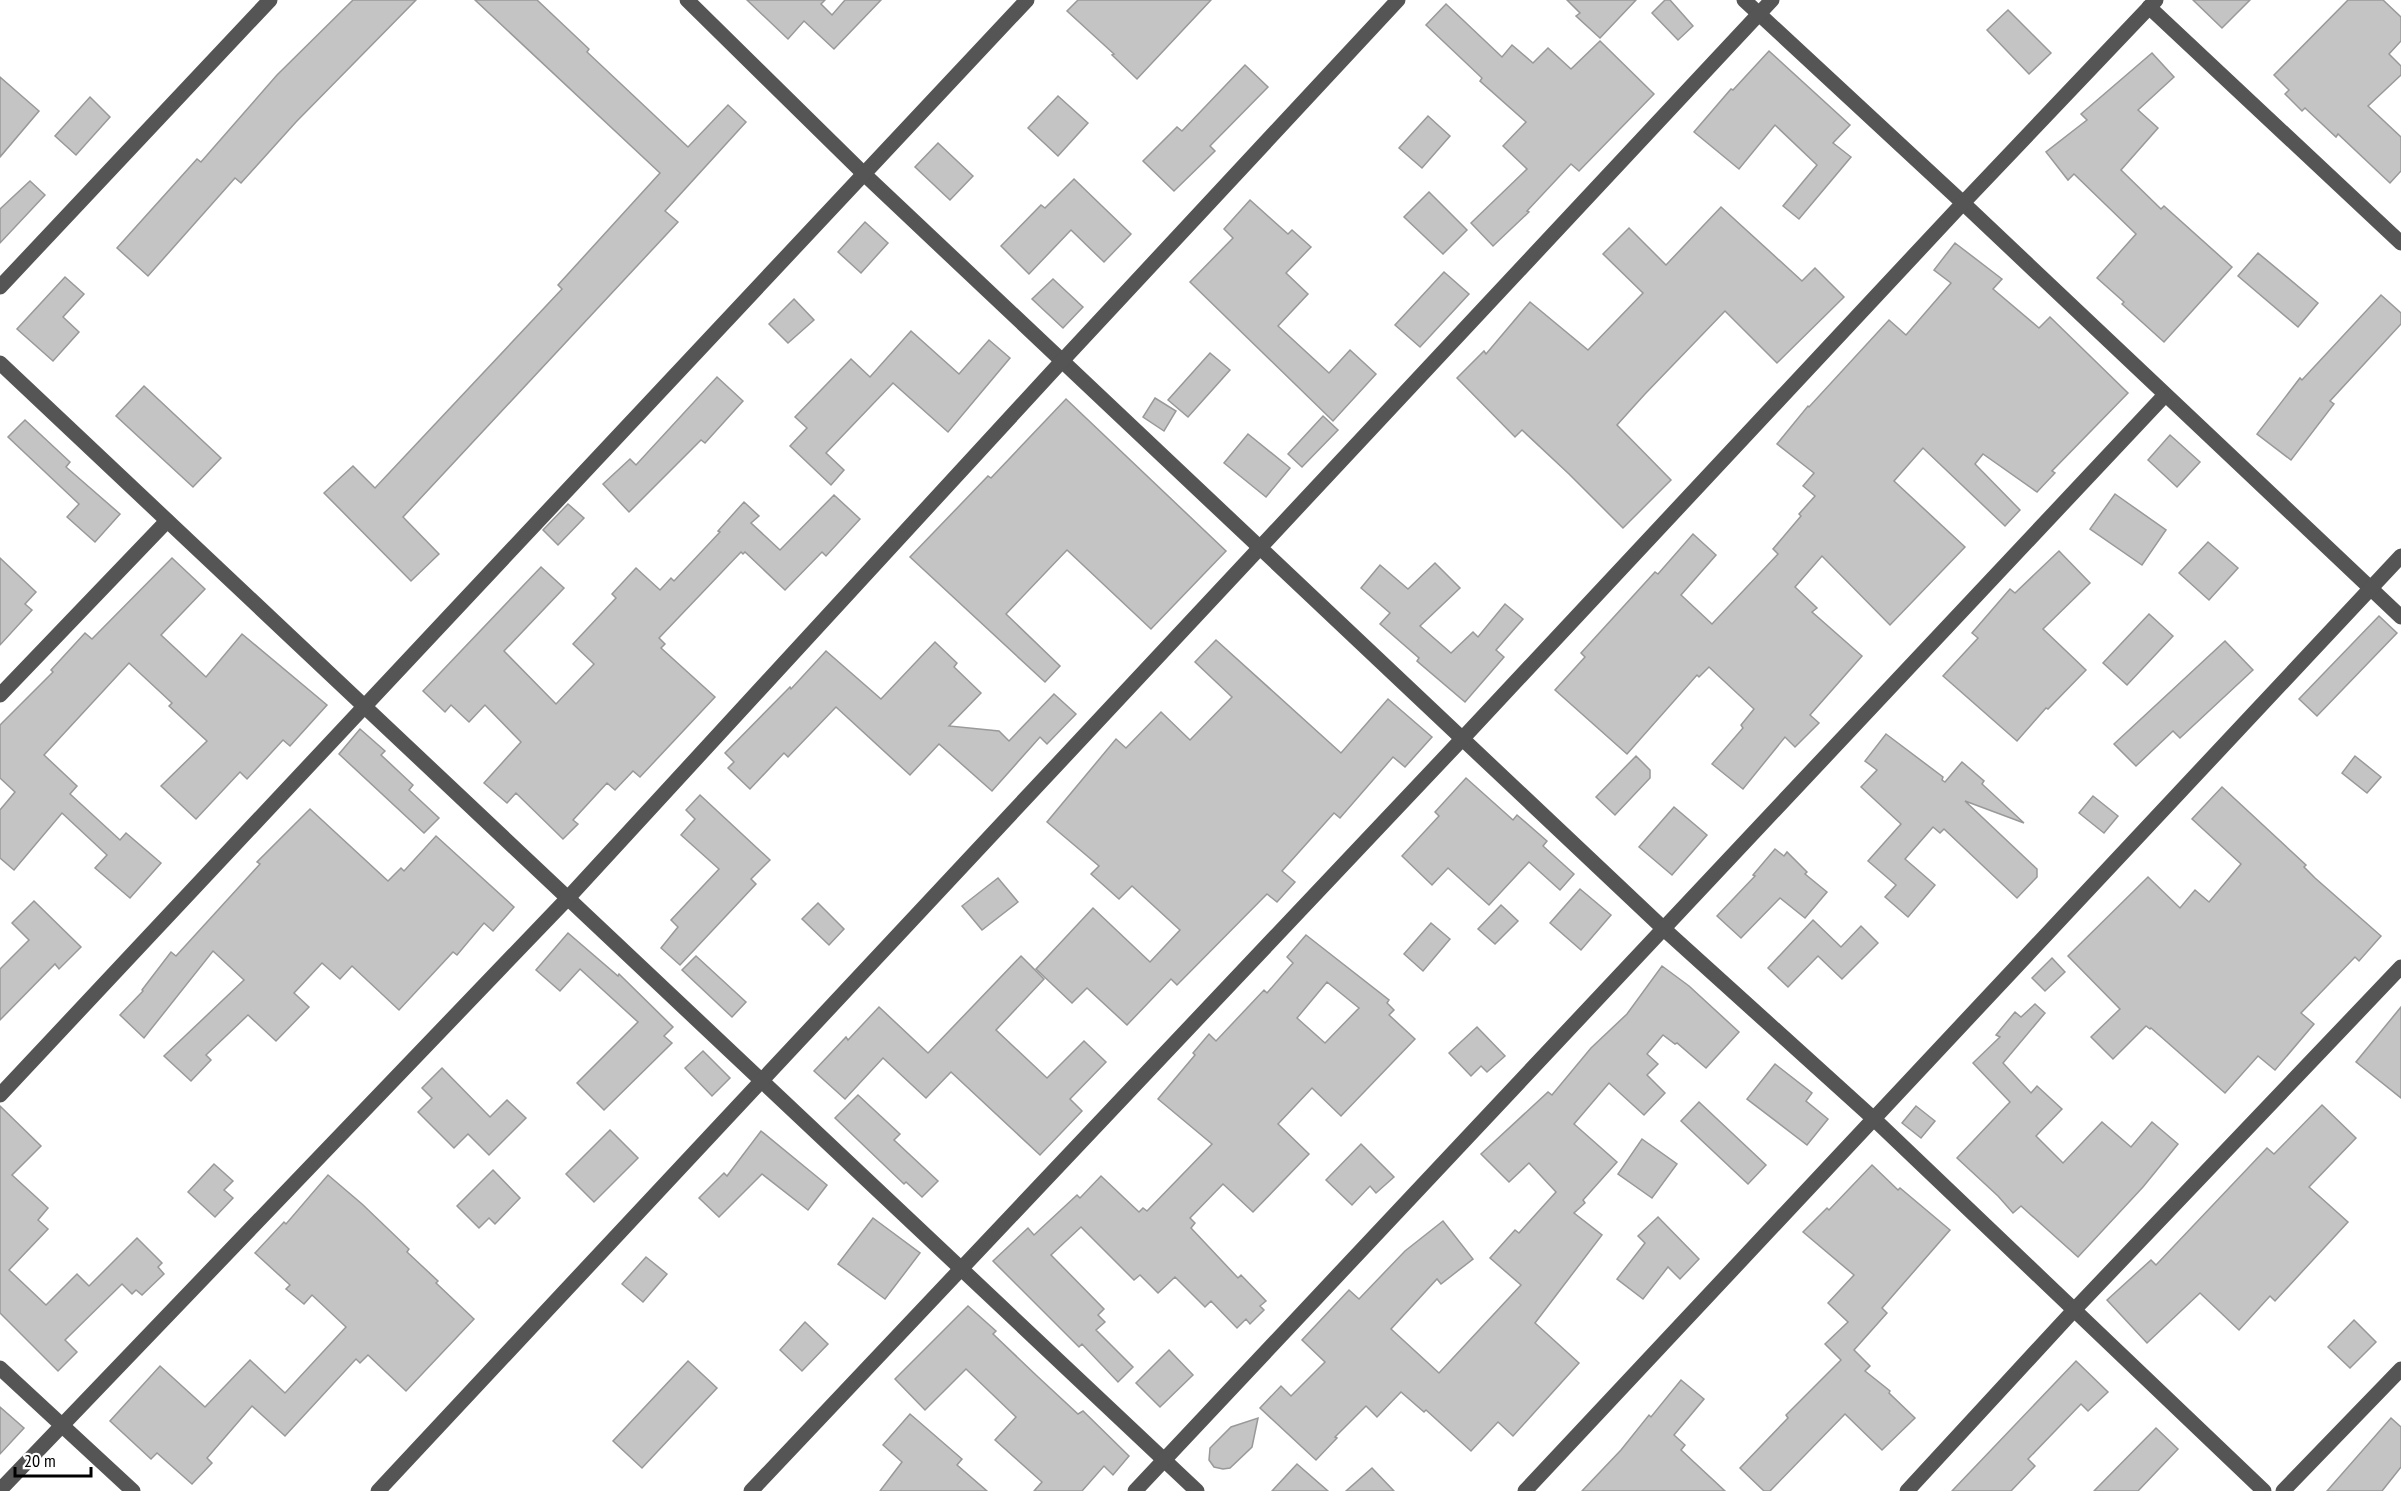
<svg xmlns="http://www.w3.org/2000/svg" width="2401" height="1491" font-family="'PT Sans Narrow',sans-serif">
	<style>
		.building { fill: #c4c4c4; stroke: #999; stroke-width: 1.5; fill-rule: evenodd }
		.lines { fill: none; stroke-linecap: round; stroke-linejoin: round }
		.minor { stroke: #555; stroke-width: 15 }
	</style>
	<rect width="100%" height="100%" fill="#fff"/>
	<g class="building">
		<path d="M353 0H416L296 122 241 183 235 178 148 276 117 248 197 159 201 162 277 75Z"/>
		<path d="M475 0H537L589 49 587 52 688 147 728 105 746 122 665 211 678 222 403 517 439 554 411 581 324 493 353 466 375 488 562 289 558 285 660 173Z"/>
		<path d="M747 0H825L821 4 832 15 845 0H881L834 49 804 21 788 39Z"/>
		<path d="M1078 0H1211L1137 79 1112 55 1114 54 1067 11Z"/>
		<path d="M1567 0H1636L1600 38 1576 16 1580 13Z"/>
		<path d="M1665 0H1670L1693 26 1678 40 1652 13Z"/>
		<path d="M2193 0H2250L2222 28Z"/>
		<path d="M2348 0H2383L2401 17V41L2389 54 2401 66V75L2368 106 2401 137V171L2390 183 2338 134 2336 137 2305 108 2302 111 2285 94 2289 90 2274 75Z"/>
		<path d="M1446 4 1502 57 1512 45 1533 63 1548 48 1571 69 1600 41 1654 94 1579 171 1571 164 1527 211 1529 212 1493 246 1471 223 1527 169 1503 146 1526 122 1480 81 1482 78 1426 25Z"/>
		<path d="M2008 10 2051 53 2029 74 1987 30Z"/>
		<path d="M1769 51 1850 125 1833 143 1851 157 1799 219 1783 206 1817 165 1775 125 1739 169 1694 132 1731 89 1733 90Z"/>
		<path d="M2152 53 2174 77 2138 110 2158 128 2121 170 2161 209 2164 206 2232 267 2164 342 2122 304 2124 302 2097 278 2136 234 2074 174 2068 180 2046 152 2087 120 2081 114Z"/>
		<path d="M1245 65 1268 87 1210 146 1215 151 1174 191 1143 161 1177 127 1182 131Z"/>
		<path d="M0 77 39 111 0 157Z"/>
		<path d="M1058 96 1088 123 1058 156 1028 128Z"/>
		<path d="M90 97 110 117 76 155 55 136Z"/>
		<path d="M1428 116 1450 136 1422 168 1399 148Z"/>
		<path d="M938 143 973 176 950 200 915 167Z"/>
		<path d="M1074 179 1131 234 1104 262 1071 230 1029 274 1001 246 1041 205 1045 208Z"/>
		<path d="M30 181 45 195 0 243V209Z"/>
		<path d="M1429 192 1467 230 1443 254 1404 217Z"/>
		<path d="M1250 200 1288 234 1292 230 1311 247 1286 273 1308 294 1278 326 1329 373 1350 350 1376 374 1333 421 1190 282 1233 238 1224 229Z"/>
		<path d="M1721 207 1802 281 1815 268 1844 297 1777 363 1725 311 1645 394 1617 425 1671 480 1623 528 1569 474 1522 430 1515 437 1457 378 1484 351 1486 354 1530 302 1588 350 1643 293 1603 254 1629 228 1666 265Z"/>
		<path d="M865 222 888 243 861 273 838 252Z"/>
		<path d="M1955 243 2002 279 1993 289 2039 328 2050 317 2128 393 2052 471 2055 473 2037 492 1983 454 1975 464 2020 510 2005 526 1923 448 1894 481 1965 547 1890 625 1822 556 1795 587 1817 608 1812 612 1862 656 1810 715 1819 723 1795 747 1785 737 1743 789 1712 764 1743 728 1741 725 1754 709 1709 667 1699 677 1697 675 1627 754 1555 690 1585 657 1581 653 1655 572 1658 574 1693 534 1716 555 1681 595 1712 624 1778 554 1773 549 1801 516 1799 514 1815 496 1803 486 1814 473 1777 444 1808 406 1809 407 1889 320 1906 335 1951 283 1934 270Z"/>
		<path d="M2258 253 2318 303 2298 327 2238 276Z"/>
		<path d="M1444 272 1469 294 1420 347 1395 325Z"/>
		<path d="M65 277 84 294 63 317 79 332 53 361 17 329Z"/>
		<path d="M1053 279 1083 307 1063 328 1032 299Z"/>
		<path d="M2381 295 2401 313V324L2330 401 2334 404 2291 460 2257 434 2300 378 2302 380Z"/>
		<path d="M794 299 814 320 788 343 769 324Z"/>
		<path d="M911 331 959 374 989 340 1010 358 948 432 893 383 826 453 844 470 831 485 790 446 807 428 795 417 851 359 870 377Z"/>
		<path d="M1210 353 1230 370 1188 417 1168 400Z"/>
		<path d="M717 377 743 401 705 443 701 440 629 512 603 484 630 459 636 465Z"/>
		<path d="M144 386 221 458 193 487 116 416Z"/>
		<path d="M1155 398 1176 411 1164 431 1143 417Z"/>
		<path d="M1066 399 1226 551 1151 629 1067 550 1006 614 1060 666 1045 682 910 557 988 476 991 478Z"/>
		<path d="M1323 416 1338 430 1302 467 1288 454Z"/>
		<path d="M25 420 70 462 66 467 120 514 95 542 67 517 79 504 8 437Z"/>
		<path d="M1248 434 1290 468 1266 497 1224 463Z"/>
		<path d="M2170 435 2200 462 2177 487 2148 460Z"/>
		<path d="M2115 494 2166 530 2142 565 2090 529Z"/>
		<path d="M834 495 860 519 826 556 822 552 785 590 745 552 743 554 741 552 659 638 665 644 661 648 715 697 640 777 633 771 615 790 607 783 573 820 578 824 563 839 516 793 507 803 484 783 521 742 485 705 469 722 451 705 445 712 423 691 541 567 564 588 504 651 556 704 594 664 573 644 616 598 612 594 636 568 660 590 671 578 674 581 720 532 718 531 744 502 759 516 751 523 780 550Z"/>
		<path d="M568 504 584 518 558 545 543 530Z"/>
		<path d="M2208 542 2238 568 2209 600 2179 573Z"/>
		<path d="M2059 551 2090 583 2043 629 2086 670 2048 709 2046 708 2017 741 1943 676 1978 638 1972 633 2010 589 2015 593Z"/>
		<path d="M0 558 36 592 25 604 32 610 0 645Z"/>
		<path d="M172 558 205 589 161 635 206 677 242 634 327 705 290 746 283 740 247 779 240 772 196 819 161 786 207 741 169 706 172 703 129 663 44 755 77 786 70 794 120 840 126 833 161 863 130 898 95 868 107 855 62 813 14 870 0 858V810L15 792 0 778V725L53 672 51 670 85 633 92 639Z"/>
		<path d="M1435 563 1460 588 1420 626 1451 653 1473 632 1478 637 1505 604 1523 619 1496 650 1504 657 1465 702 1417 661 1419 658 1380 624 1390 613 1361 588 1380 565 1408 589Z"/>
		<path d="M2149 614 2173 636 2127 685 2103 663Z"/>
		<path d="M2379 616 2397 633 2317 716 2299 699Z"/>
		<path d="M1216 640 1341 753 1388 699 1432 737 1405 767 1393 757 1340 818 1334 813 1282 871 1295 882 1277 902 1267 894 1177 985 1171 979 1127 1025 1087 988 1072 1003 1036 969 1093 908 1150 962 1180 930 1132 886 1119 899 1091 874 1099 866 1047 822 1116 739 1126 748 1161 712 1190 740 1232 697 1195 662Z"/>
		<path d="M2225 641 2253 670 2180 738 2173 731 2136 766 2114 744Z"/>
		<path d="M935 642 957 663 954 667 981 693 949 726 999 731 1009 741 1054 694 1076 714 1047 744 1040 737 992 791 939 744 910 775 836 707 788 757 784 753 750 789 728 768 734 762 725 753 790 687 791 689 826 651 881 699Z"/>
		<path d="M360 729 385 751 381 755 413 785 409 790 439 818 424 833 339 754Z"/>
		<path d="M1886 734 1943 777 1942 780 1945 782 1962 762 1984 781 1982 784 2024 823 1965 801 2037 869V877L2017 898 1944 829 1940 833 1933 827 1905 859 1935 885 1908 917 1885 897 1896 885 1868 861 1901 824 1861 787 1877 770 1865 761Z"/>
		<path d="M1636 756 1650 770V778L1615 815 1596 797Z"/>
		<path d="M2355 756 2381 777 2367 793 2342 773Z"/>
		<path d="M1466 778 1513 820 1517 815 1547 841 1543 846 1574 874 1560 890 1529 862 1489 905 1448 868 1432 885 1402 856 1439 816 1435 812Z"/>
		<path d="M2222 787 2306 865 2304 867 2315 878 2381 936 2359 961 2355 957 2301 1013 2314 1024 2275 1070 2258 1056 2225 1093 2151 1028 2150 1029 2146 1026 2113 1059 2091 1037 2120 1009 2068 956 2148 877 2180 908 2195 890 2209 902 2241 864 2192 819Z"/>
		<path d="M700 795 770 860 751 879 756 884 680 965 661 948 678 927 671 920 719 869 681 835 695 819 686 810Z"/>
		<path d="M2093 796 2118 816 2104 833 2079 813Z"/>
		<path d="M1674 807 1707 835 1672 875 1639 847Z"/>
		<path d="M310 809 388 881 401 868 404 871 436 836 514 907 493 931 484 923 457 955 453 952 399 1010 352 966 340 979 322 963 294 993 309 1007 276 1041 248 1015 206 1055 211 1060 191 1081 164 1056 244 980 213 951 144 1038 120 1015 143 991 142 990 171 952 176 956 260 864 257 862Z"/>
		<path d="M1775 849 1784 856 1787 852 1807 872 1805 874 1827 892 1805 918 1780 898 1741 938 1717 916 1755 876 1753 875Z"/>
		<path d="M998 878 1018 902 982 930 962 906Z"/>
		<path d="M1580 889 1611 915 1581 950 1550 923Z"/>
		<path d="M34 901 81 947 59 969 55 964 0 1020V969L29 940 12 923Z"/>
		<path d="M818 903 844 929 829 945 802 919Z"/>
		<path d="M1501 905 1518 921 1495 944 1478 929Z"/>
		<path d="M1813 920 1841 947 1861 926 1878 943 1842 979 1818 956 1788 987 1768 968Z"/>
		<path d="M1431 923 1450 939 1423 971 1404 954Z"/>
		<path d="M568 933 618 976 619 974 673 1027 664 1036 672 1043 604 1110 577 1083 638 1022 580 969 560 991 536 970Z"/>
		<path d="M1306 935 1389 1000 1387 1003 1394 1010 1389 1015 1415 1039 1341 1116 1312 1088 1278 1124 1309 1154 1253 1212 1223 1184 1190 1218 1195 1223 1191 1228 1238 1278 1241 1275 1266 1301 1260 1306 1264 1310 1250 1324 1246 1319 1237 1328 1211 1301 1205 1307 1175 1277 1158 1293 1140 1275 1134 1280 1081 1227 1051 1255 1104 1309 1098 1315 1105 1322 1096 1330 1133 1367 1118 1382 1082 1344 1079 1347 993 1261 1028 1228 1034 1235 1077 1195 1080 1198 1101 1176 1139 1212 1143 1208 1147 1211 1212 1144 1158 1099 1195 1055 1193 1053 1209 1034 1216 1041 1264 990 1267 993 1293 963 1287 957ZM1327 982 1359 1008 1325 1043 1297 1018Z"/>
		<path d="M696 956 746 1002 732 1017 682 970Z"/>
		<path d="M1021 956 1044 979 996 1030 1047 1078 1084 1041 1106 1062 1070 1099 1082 1111 1040 1155 951 1072 926 1098 883 1058 845 1099 814 1071 846 1037 848 1040 879 1007 928 1053Z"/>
		<path d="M2052 958 2065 972 2045 991 2032 978Z"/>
		<path d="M1662 966 1689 986 1739 1032 1706 1068 1677 1043 1675 1044 1663 1035 1647 1054 1658 1064 1647 1075 1665 1093 1644 1115 1609 1083 1574 1124 1617 1162 1583 1200 1585 1203 1574 1213 1602 1235 1535 1323 1579 1363 1513 1436 1498 1422 1471 1451 1426 1410 1424 1412 1401 1392 1377 1417 1366 1406 1335 1437 1337 1438 1316 1460 1260 1408 1281 1386 1291 1396 1325 1362 1302 1340 1349 1290 1359 1299 1405 1251 1443 1221 1473 1259 1441 1284 1437 1279 1391 1329 1439 1373 1521 1285 1490 1258 1515 1230 1519 1233 1556 1192 1529 1163 1509 1182 1481 1154 1548 1092 1552 1095 1591 1048 1627 1014Z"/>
		<path d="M2035 1004 2045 1013 2003 1063 2031 1093 2037 1086 2062 1109 2036 1136 2063 1163 2102 1122 2131 1147 2152 1122 2178 1144 2143 1187 2078 1257 2021 1206 2013 1213 1998 1196 1957 1158 2010 1102 1973 1063 2000 1037 1996 1035 2015 1012 2021 1017Z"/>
		<path d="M2401 1007V1098L2356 1062Z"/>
		<path d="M1477 1027 1505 1056 1487 1072 1481 1066 1471 1076 1449 1053Z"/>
		<path d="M703 1051 730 1078 712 1096 685 1068Z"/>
		<path d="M1775 1064 1812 1093 1806 1101 1828 1119 1807 1145 1747 1099Z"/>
		<path d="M442 1068 490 1117 507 1100 526 1118 489 1155 468 1134 454 1148 418 1112 432 1098 422 1088Z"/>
		<path d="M858 1095 900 1134 894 1140 938 1181 922 1197 906 1182 904 1184 835 1118Z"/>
		<path d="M1699 1102 1766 1165 1748 1184 1681 1121Z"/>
		<path d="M2322 1105 2356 1138 2309 1187 2348 1222 2275 1301 2270 1296 2239 1330 2200 1293 2147 1343 2107 1300 2151 1260 2156 1265 2267 1148 2274 1154Z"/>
		<path d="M0 1106 41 1146 12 1175 48 1208 38 1220 48 1229 9 1270 46 1305 77 1274 89 1286 137 1238 162 1263 158 1267 164 1274 142 1295 136 1290 132 1294 122 1284 65 1340 77 1352 58 1371 0 1313Z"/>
		<path d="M1916 1106 1935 1121 1921 1138 1902 1123Z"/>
		<path d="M610 1130 638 1158 594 1202 566 1174Z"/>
		<path d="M761 1131 827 1185 808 1210 762 1174 719 1217 699 1198 724 1173 727 1176Z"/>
		<path d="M1642 1139 1677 1164 1652 1198 1618 1174Z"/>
		<path d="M1361 1144 1394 1177 1376 1193 1370 1186 1352 1205 1326 1180Z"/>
		<path d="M214 1164 233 1181 224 1190 233 1198 215 1217 188 1192Z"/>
		<path d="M1872 1165 1898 1190 1900 1188 1950 1230 1882 1308 1887 1313 1854 1350 1870 1366 1865 1371 1890 1391 1889 1393 1915 1418 1882 1450 1845 1414 1770 1491H1764L1740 1468 1788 1418 1786 1415 1841 1360 1825 1344 1848 1322 1828 1303 1854 1275 1803 1232 1827 1208 1829 1210Z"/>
		<path d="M493 1170 520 1198 495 1224 489 1218 479 1228 457 1206Z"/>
		<path d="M328 1175 362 1204 409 1249 407 1252 438 1281 436 1283 474 1319 406 1391 368 1355 360 1363 356 1359 285 1436 252 1406 207 1458 212 1463 192 1484 157 1453 151 1459 110 1421 160 1366 205 1407 250 1360 285 1393 346 1327 312 1295 304 1304 286 1289 290 1285 255 1253 284 1222 286 1224Z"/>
		<path d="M1658 1217 1699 1259 1680 1279 1668 1267 1643 1299 1617 1279 1645 1243 1638 1236Z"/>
		<path d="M873 1218 920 1253 885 1299 838 1264Z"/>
		<path d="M646 1257 667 1274 643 1302 622 1284Z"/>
		<path d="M968 1306 996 1331 993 1334 1037 1376 1078 1414 1083 1411 1129 1456 1113 1475 1104 1466 1082 1491H1034L1042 1482 995 1440 1016 1417 966 1369 925 1410 895 1379Z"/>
		<path d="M2354 1320 2376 1342 2350 1368 2328 1347Z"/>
		<path d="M805 1322 828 1344 802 1371 780 1350Z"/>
		<path d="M1169 1350 1193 1375 1160 1407 1136 1383Z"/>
		<path d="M688 1361 717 1388 642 1468 613 1441Z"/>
		<path d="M2076 1361 2108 1392 2088 1411 2081 1404 2028 1459 2035 1466 2011 1491H1952Z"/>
		<path d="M1681 1380 1704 1399 1674 1435 1685 1445 1681 1450 1725 1491H1582L1621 1450 1649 1415 1651 1417Z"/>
		<path d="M0 1407 24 1428 0 1454Z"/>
		<path d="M910 1414 962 1459 957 1465 987 1491H880L902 1462 883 1445Z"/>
		<path d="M1258 1418 1252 1447 1230 1468 1223 1469 1214 1467 1209 1460 1210 1448 1231 1427Z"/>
		<path d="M2391 1418 2401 1427V1467L2382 1491H2327Z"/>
		<path d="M2156 1428 2178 1449 2138 1491H2094Z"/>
		<path d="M1297 1464 1328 1491H1272Z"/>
		<path d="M1372 1468 1394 1491H1346Z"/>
	</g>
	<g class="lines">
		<g class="minor">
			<path d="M687 0 863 173 1665 930 1874 1119 2264 1491"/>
			<path d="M1744 0 1963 203 2401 617"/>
			<path d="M2149 7 2401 243"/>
			<path d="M0 287 270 0"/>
			<path d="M0 363 1197 1491"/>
			<path d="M0 695 167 521"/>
			<path d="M0 1095 1027 0"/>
			<path d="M0 1368 133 1491"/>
			<path d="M0 1490 568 898 1062 361 1398 0"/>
			<path d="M378 1491 1772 0"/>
			<path d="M751 1491 1463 738 1963 203 2156 0"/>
			<path d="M1135 1491 2165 395"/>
			<path d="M1525 1491 2401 556"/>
			<path d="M1907 1491 2075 1309 2401 967"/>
			<path d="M2283 1491 2401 1369"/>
		</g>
	</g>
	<path d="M15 1467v9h76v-9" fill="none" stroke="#000000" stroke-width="3"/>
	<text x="24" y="1467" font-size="18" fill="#000000" stroke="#ffffff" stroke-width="4.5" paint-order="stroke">20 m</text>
</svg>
